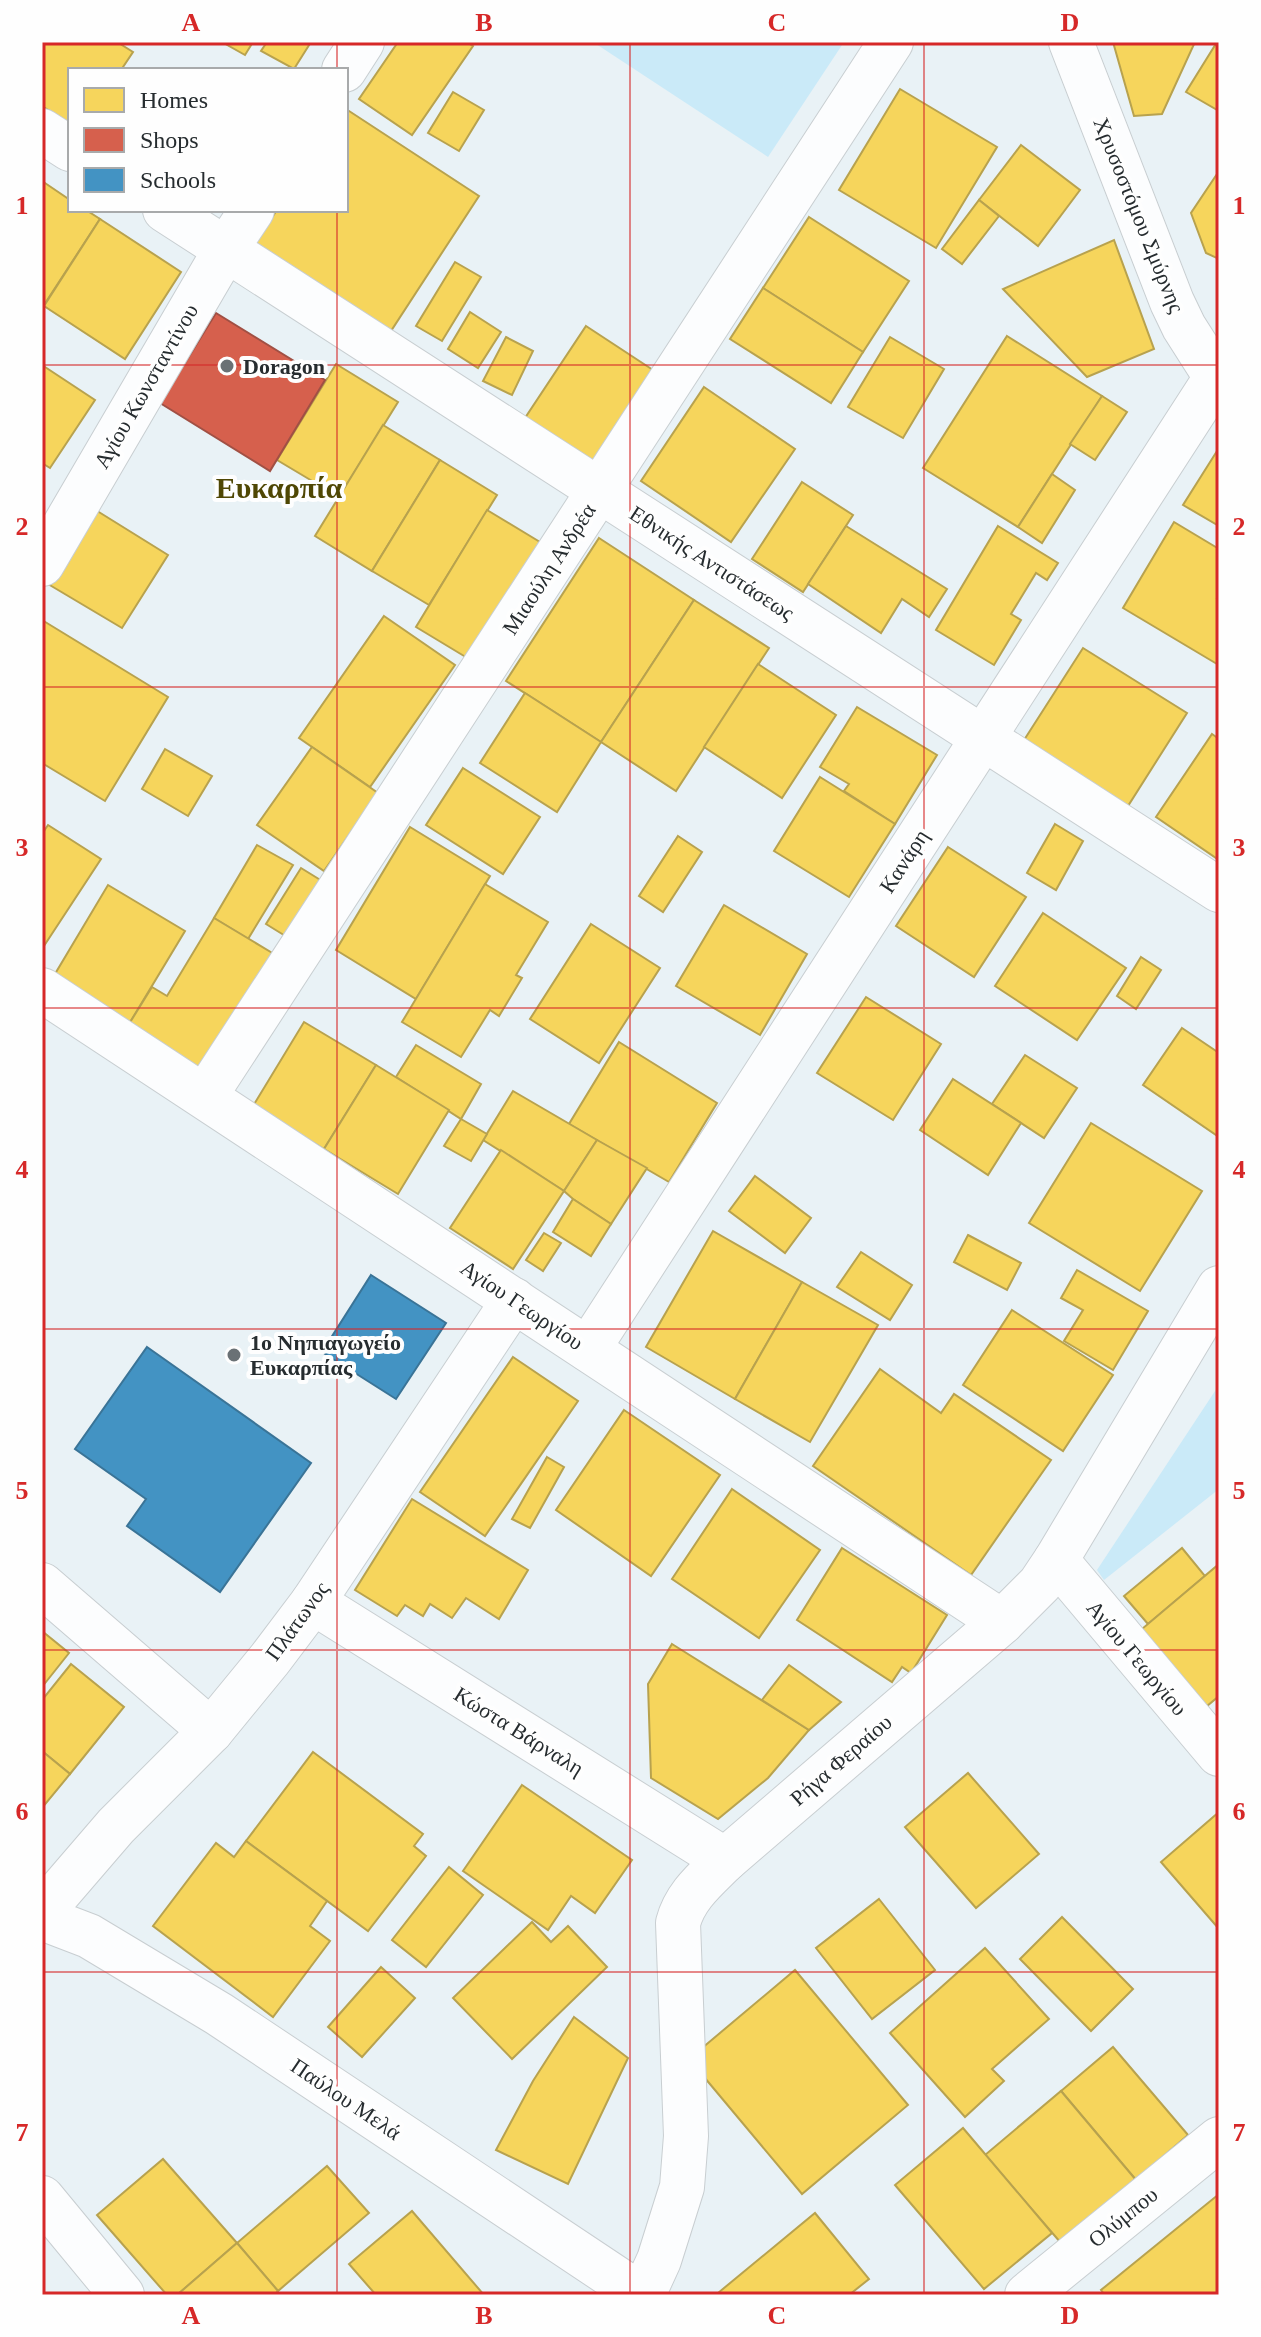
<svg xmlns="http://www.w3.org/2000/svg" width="1261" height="2337" font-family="Georgia,serif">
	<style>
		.green { fill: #caeaf8 }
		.homes { fill: #f6d55c; stroke: #b8a24e; stroke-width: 2 }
		.shops { fill: #d6604d; stroke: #a15044; stroke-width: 2 }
		.schools { fill: #4393c3; stroke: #3a7497; stroke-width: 2 }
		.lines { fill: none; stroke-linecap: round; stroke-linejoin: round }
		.minor-casing { stroke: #c8ced1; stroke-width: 46 }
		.tertiary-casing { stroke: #c8ced1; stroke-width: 46 }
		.minor { stroke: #fcfdfe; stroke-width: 44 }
		.tertiary { stroke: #fcfdfe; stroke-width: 44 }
		.grid { fill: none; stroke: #d62828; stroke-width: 2; stroke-opacity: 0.55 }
		.poi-dot { fill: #6a7175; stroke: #fefefe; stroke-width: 3 }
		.labels { text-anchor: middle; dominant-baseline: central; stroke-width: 8; stroke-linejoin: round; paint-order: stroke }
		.street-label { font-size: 22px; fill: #262c2f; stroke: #fefefe }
		.poi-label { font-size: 22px; font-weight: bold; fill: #262c2f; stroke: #fefefe; text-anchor: start }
		.district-label { font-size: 30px; font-weight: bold; fill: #4f4704; stroke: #fefefe }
		.neatline { fill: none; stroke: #d62828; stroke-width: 3 }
		.grid-label { font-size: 26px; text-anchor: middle; font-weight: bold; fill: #d62828 }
	</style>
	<rect width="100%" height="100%" fill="#e9f2f6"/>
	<g class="green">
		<path d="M593 42H844L768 157Z"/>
		<path d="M1219 1385V1489L1104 1580 1097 1570Z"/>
	</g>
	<g class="homes">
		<path d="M42 42H117L133 52 121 70H70V124L42 106Z"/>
		<path d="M222 42H253L245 55Z"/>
		<path d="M267 42H311L294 69 261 51Z"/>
		<path d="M398 42H466L473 46 412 135 359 99Z"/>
		<path d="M1113 42H1195L1162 114 1134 116Z"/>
		<path d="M1217 42H1219V111L1186 92Z"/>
		<path d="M900 89 997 147 936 248 839 190Z"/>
		<path d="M453 92 484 110 459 151 428 133Z"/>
		<path d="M346 109 479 196 389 334 253 246 277 210H346Z"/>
		<path d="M1021 145 1080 190 1038 246 979 200Z"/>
		<path d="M1219 171V259L1206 253 1191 213Z"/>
		<path d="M42 181 70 200V210H86L100 219 42 308Z"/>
		<path d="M979 200 999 216 962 264 942 249Z"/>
		<path d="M809 217 909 281 863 352 763 288Z"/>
		<path d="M100 219 181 272 125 359 44 306Z"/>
		<path d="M1114 240 1154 349 1087 377 1003 289Z"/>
		<path d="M455 262 481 277 442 341 416 326Z"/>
		<path d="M763 288 863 352 831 403 730 339Z"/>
		<path d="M470 312 501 332 478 368 448 349Z"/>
		<path d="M586 326 656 372 594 467 523 421Z"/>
		<path d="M1007 336 1102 396 1018 527 923 468Z"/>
		<path d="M506 337 533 351 512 395 483 381Z"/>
		<path d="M890 337 944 369 903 438 848 407Z"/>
		<path d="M336 364 398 402 339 497 277 460Z"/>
		<path d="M42 365 95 400 50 468 42 463Z"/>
		<path d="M704 387 795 449 731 542 641 481Z"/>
		<path d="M1102 396 1127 412 1095 460 1070 444Z"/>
		<path d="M383 425 440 460 372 571 315 536Z"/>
		<path d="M1217 451 1219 454V526L1183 505Z"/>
		<path d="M440 460 497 495 429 605 372 571Z"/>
		<path d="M1052 474 1075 490 1042 543 1018 527Z"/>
		<path d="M802 482 853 515 803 592 752 559Z"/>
		<path d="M94 509 168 555 122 628 48 584Z"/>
		<path d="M487 510 540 542 469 659 416 627Z"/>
		<path d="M1174 522 1219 549V594L1217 598 1219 599V661L1217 664 1123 608Z"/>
		<path d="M846 526 947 589 929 617 902 599 881 633 808 584Z"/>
		<path d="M998 526 1058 563 1047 580 1036 573 1011 614 1021 620 994 665 936 630Z"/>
		<path d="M599 538 694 600 601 742 506 681Z"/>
		<path d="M694 600 769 648 676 791 601 742Z"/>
		<path d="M384 616 455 665 370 787 299 738Z"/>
		<path d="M42 620 168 697 105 801 42 763Z"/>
		<path d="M1083 648 1187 713 1121 817 1017 751Z"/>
		<path d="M758 664 836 715 782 798 704 747Z"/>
		<path d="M525 693 601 742 557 812 480 763Z"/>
		<path d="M857 707 937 755 895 824 844 791 849 784 820 767Z"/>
		<path d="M1212 734 1219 739V860L1156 817Z"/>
		<path d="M312 747 378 793 324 871 257 825Z"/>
		<path d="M165 749 212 776 188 816 142 789Z"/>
		<path d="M463 768 540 817 503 874 426 825Z"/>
		<path d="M820 777 895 824 849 897 774 851Z"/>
		<path d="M1055 824 1083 841 1056 890 1027 873Z"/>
		<path d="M48 825 101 859 42 949V834Z"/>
		<path d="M410 827 490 876 416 999 336 950Z"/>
		<path d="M678 836 702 852 663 912 639 896Z"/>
		<path d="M257 845 293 865 248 939 214 918Z"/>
		<path d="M948 847 1026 897 974 977 896 926Z"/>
		<path d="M301 868 322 881 287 937 266 924Z"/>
		<path d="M485 884 548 922 516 975 522 978 499 1016 490 1010 461 1057 402 1022Z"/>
		<path d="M108 885 185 931 129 1024 52 979Z"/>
		<path d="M724 905 807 954 760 1035 676 986Z"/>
		<path d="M1043 913 1126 968 1077 1040 995 986Z"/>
		<path d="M214 918 274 954 196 1084 129 1024 152 987 167 996Z"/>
		<path d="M591 924 660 968 599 1063 530 1019Z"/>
		<path d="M1141 957 1161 970 1136 1009 1117 996Z"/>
		<path d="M866 997 941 1044 893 1120 817 1073Z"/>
		<path d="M304 1022 376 1065 324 1149 253 1106Z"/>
		<path d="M1182 1028 1219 1053V1137L1143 1085Z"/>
		<path d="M619 1042 717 1103 669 1182 569 1124Z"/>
		<path d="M416 1045 481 1084 461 1119 396 1077Z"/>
		<path d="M1025 1055 1077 1088 1044 1138 992 1104Z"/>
		<path d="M376 1065 449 1110 398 1194 324 1149Z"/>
		<path d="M953 1079 1021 1123 988 1175 920 1130Z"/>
		<path d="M513 1091 597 1140 564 1191 483 1140Z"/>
		<path d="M461 1119 487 1134 471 1161 444 1146Z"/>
		<path d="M1091 1123 1202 1191 1140 1291 1029 1223Z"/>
		<path d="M597 1140 647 1168 611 1224 573 1199 564 1191Z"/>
		<path d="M501 1150 564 1191 513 1269 450 1228Z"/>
		<path d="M755 1176 811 1218 785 1253 729 1211Z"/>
		<path d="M573 1199 611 1224 591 1256 553 1232Z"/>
		<path d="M713 1231 802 1282 735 1399 646 1347Z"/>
		<path d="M544 1233 561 1243 543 1271 526 1260Z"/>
		<path d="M968 1235 1021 1263 1007 1290 954 1262Z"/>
		<path d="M861 1252 912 1285 890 1320 837 1287Z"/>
		<path d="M1077 1270 1148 1311 1113 1370 1064 1341 1083 1310 1061 1298Z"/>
		<path d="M802 1282 878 1325 810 1442 735 1399Z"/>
		<path d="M1012 1310 1113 1375 1063 1451 963 1385Z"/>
		<path d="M513 1357 578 1401 485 1536 420 1492Z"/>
		<path d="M880 1369 941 1413 954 1394 1051 1460 971 1575 813 1466Z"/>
		<path d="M624 1410 720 1475 651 1576 556 1510Z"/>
		<path d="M547 1457 564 1467 530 1528 512 1519Z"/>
		<path d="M732 1489 820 1550 759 1638 672 1579Z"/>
		<path d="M412 1499 528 1570 499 1619 466 1598 452 1618 430 1604 423 1616 405 1605 397 1616 355 1590Z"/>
		<path d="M842 1548 947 1615 911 1673 902 1667 892 1682 797 1620Z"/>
		<path d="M1182 1548 1205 1576 1148 1624 1124 1596Z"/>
		<path d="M1219 1564V1696L1201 1711 1136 1634Z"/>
		<path d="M42 1631 69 1653 42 1687Z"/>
		<path d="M672 1644 809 1730 768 1778 718 1819 651 1778 648 1684Z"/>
		<path d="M71 1664 124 1707 70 1774 42 1751V1700Z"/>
		<path d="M789 1665 841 1702 809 1730 762 1700Z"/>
		<path d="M42 1751 70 1774 42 1808Z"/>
		<path d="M313 1752 423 1834 414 1846 426 1856 368 1931 246 1841Z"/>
		<path d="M968 1773 1039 1854 976 1908 905 1827Z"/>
		<path d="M522 1785 632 1860 595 1913 571 1896 548 1930 463 1871Z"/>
		<path d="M1219 1812V1929L1161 1862Z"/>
		<path d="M246 1841 327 1901 310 1926 330 1941 273 2017 153 1926 216 1843 234 1857Z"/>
		<path d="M449 1867 483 1895 426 1967 392 1940Z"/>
		<path d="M879 1899 935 1970 872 2019 816 1948Z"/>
		<path d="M1062 1917 1133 1989 1091 2031 1020 1959Z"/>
		<path d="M532 1922 551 1942 568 1926 607 1967 512 2059 453 1998Z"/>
		<path d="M985 1948 1049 2019 992 2069 1004 2081 965 2117 890 2033Z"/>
		<path d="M381 1967 415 1998 362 2057 328 2027Z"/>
		<path d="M795 1970 908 2105 802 2194 689 2059Z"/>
		<path d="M574 2017 628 2058 568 2184 496 2150 533 2081Z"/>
		<path d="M1113 2047 1188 2135 1136 2180 1061 2091Z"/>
		<path d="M1061 2091 1136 2180 1061 2243 985 2155Z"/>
		<path d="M963 2128 1052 2233 984 2289 895 2185Z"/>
		<path d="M163 2159 237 2243 177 2295H167L97 2215Z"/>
		<path d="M327 2166 369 2213 278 2291 237 2243Z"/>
		<path d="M1219 2194V2295H1105L1101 2290Z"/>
		<path d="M412 2211 484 2295H376L349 2264Z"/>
		<path d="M815 2213 869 2279 849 2295H720L718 2293Z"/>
		<path d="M237 2243 278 2291 274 2295H177Z"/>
	</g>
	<path class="shops" d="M216 313 325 380 270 471 160 403Z"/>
	<g class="schools">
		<path d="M371 1275 446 1323 396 1399 322 1352Z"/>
		<path d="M147 1347 311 1463 220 1592 127 1526 146 1499 75 1449Z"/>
	</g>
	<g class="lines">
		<defs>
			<g id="minor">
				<path d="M344 70 362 42"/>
				<path d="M42 131 70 149"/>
				<path d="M165 210 1219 890"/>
				<path d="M42 564 226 249 252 210"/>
				<path d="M42 990 1002 1622"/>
				<path d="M205 1096 891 42"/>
				<path d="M588 1349 1219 373"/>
				<path d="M1056 1560 1219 1754"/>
				<path d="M42 1585 211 1731"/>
				<path d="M313 1602 725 1860"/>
				<path d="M42 1912 116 1826 211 1731 270 1659 313 1602 514 1300"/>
				<path d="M42 1918 89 1936 219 2014 641 2295"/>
				<path d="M42 2198 122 2295"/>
				<path d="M643 2295 659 2260 682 2187 686 2136 678 1923C685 1896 705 1880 725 1860L1002 1622 1040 1584 1056 1560 1219 1288"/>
				<path d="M1027 2295 1219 2139"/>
			</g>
			<path id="tertiary" d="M1071 42 1172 302 1184 327 1219 382"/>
		</defs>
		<use href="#minor" class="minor-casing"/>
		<use href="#tertiary" class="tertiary-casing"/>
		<use href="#minor" class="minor"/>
		<use href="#tertiary" class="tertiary"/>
	</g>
	<path class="grid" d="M337 42V70M630 42V2295M924 42V2295M337 210V2295M42 365H1219M42 687H1219M42 1008H1219M42 1329H1219M42 1650H1219M42 1972H1219"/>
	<g class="poi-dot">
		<circle cx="227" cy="366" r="8"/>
		<circle cx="234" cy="1355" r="8"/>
	</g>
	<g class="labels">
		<g class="street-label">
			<text transform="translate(1139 215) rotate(68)">Χρυσοστόμου Σμύρνης</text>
			<text transform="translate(146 386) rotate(-60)">Αγίου Κωνσταντίνου</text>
			<text transform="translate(712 563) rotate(33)">Εθνικής Αντιστάσεως</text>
			<text transform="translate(549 569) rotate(-57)">Μιαούλη Ανδρέα</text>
			<text transform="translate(904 861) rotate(-57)">Κανάρη</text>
			<text transform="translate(522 1305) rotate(34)">Αγίου Γεωργίου</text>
			<text transform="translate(297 1621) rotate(-54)">Πλάτωνος</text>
			<text transform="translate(1137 1658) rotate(50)">Αγίου Γεωργίου</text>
			<text transform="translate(519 1731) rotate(32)">Κώστα Βάρναλη</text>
			<text transform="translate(841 1760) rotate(-41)">Ρήγα Φεραίου</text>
			<text transform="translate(346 2099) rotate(34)">Παύλου Μελά</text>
			<text transform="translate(1123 2217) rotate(-39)">Ολύμπου</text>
		</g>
		<g class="poi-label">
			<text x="243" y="366">Doragon</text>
			<text x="250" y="1342">1ο Νηπιαγωγείο<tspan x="250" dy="25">Ευκαρπίας</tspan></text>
		</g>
		<g class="district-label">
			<text x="279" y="487">Ευκαρπία</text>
		</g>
	</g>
	<rect width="1261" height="2337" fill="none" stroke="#fefefe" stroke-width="88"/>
	<rect x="68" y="68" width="280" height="144" fill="#fefefe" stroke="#a8aaab" stroke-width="2"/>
	<rect x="84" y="88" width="40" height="24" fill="#f6d55c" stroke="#a8aaab" stroke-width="2"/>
	<text x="140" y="108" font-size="24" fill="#262c2f">Homes</text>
	<rect x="84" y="128" width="40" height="24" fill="#d6604d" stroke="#a8aaab" stroke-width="2"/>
	<text x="140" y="148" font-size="24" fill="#262c2f">Shops</text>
	<rect x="84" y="168" width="40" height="24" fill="#4393c3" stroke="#a8aaab" stroke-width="2"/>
	<text x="140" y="188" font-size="24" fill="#262c2f">Schools</text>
	<rect x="44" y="44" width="1173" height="2249" class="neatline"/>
	<g class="grid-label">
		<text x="191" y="31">A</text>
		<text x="484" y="31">B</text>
		<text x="777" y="31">C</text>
		<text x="1070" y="31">D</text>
		<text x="22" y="214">1</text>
		<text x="1239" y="214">1</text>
		<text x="22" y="535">2</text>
		<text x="1239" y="535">2</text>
		<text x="22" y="856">3</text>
		<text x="1239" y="856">3</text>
		<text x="22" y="1178">4</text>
		<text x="1239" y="1178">4</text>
		<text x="22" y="1499">5</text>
		<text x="1239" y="1499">5</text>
		<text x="22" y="1820">6</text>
		<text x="1239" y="1820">6</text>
		<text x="22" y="2141">7</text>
		<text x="1239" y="2141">7</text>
		<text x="191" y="2324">A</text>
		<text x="484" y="2324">B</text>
		<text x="777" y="2324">C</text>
		<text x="1070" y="2324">D</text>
	</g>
</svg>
